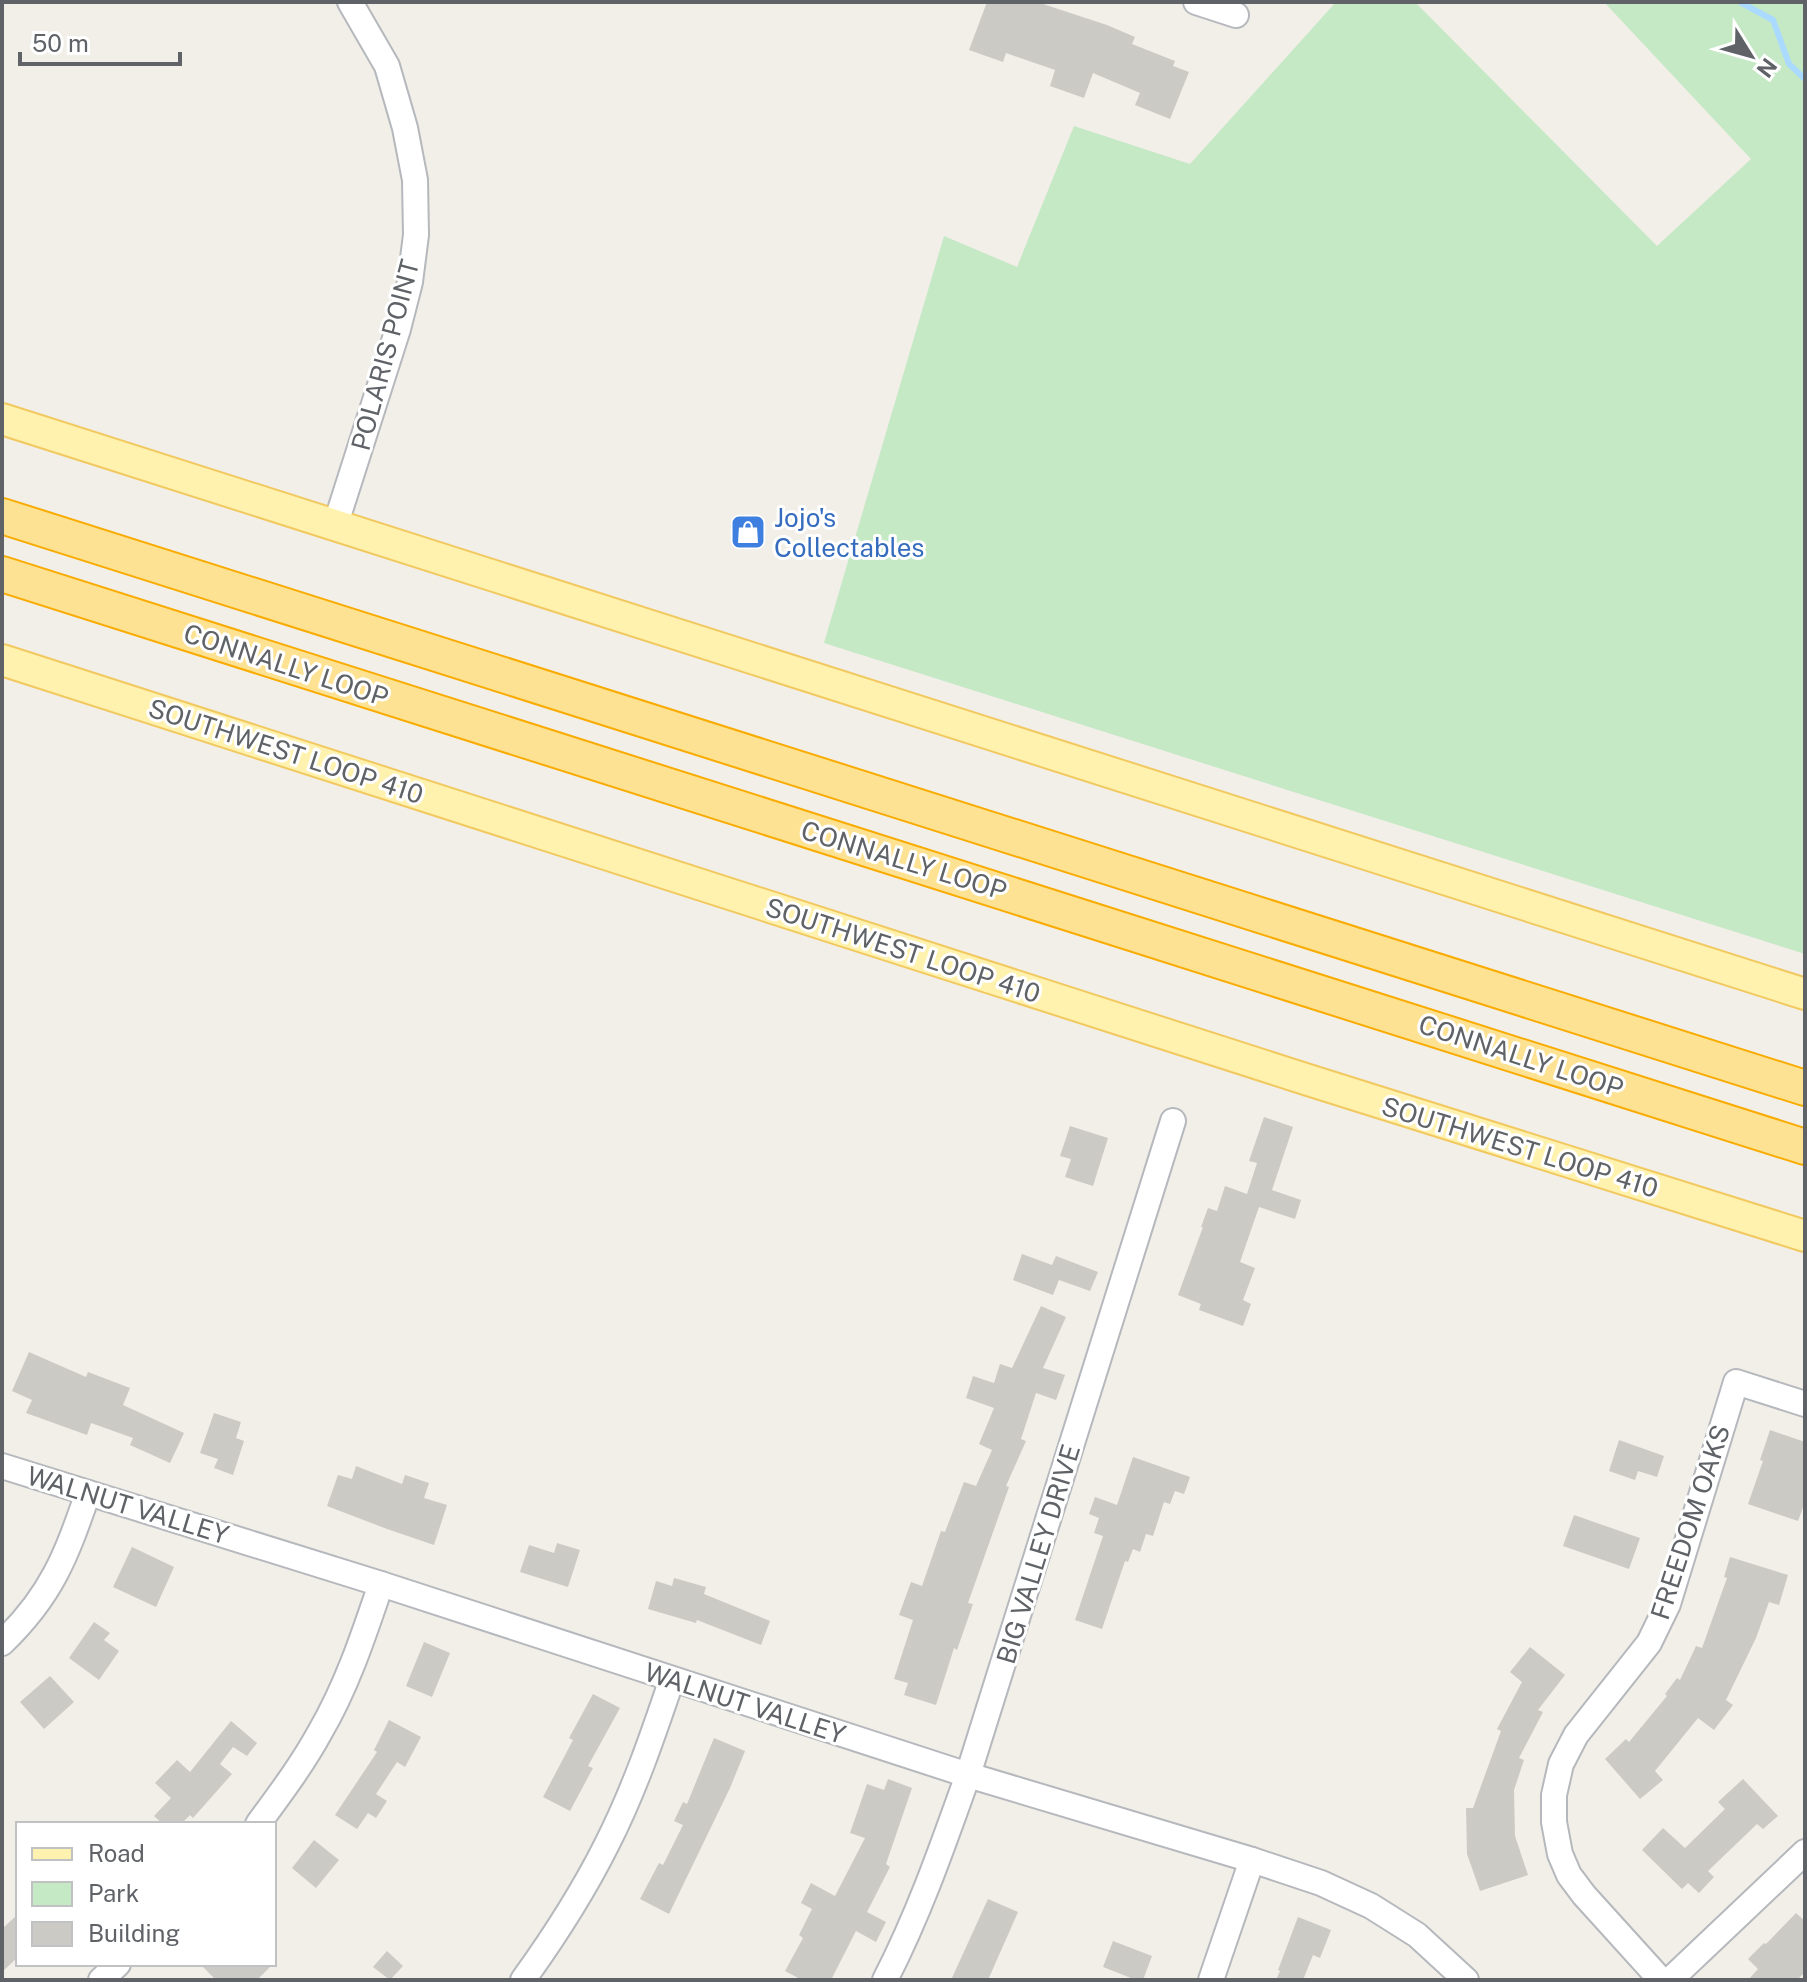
<svg xmlns="http://www.w3.org/2000/svg" width="1807" height="1982" font-family="'Public Sans',sans-serif">
	<style>
		.green { fill: #c5e8c5 }
		.lines { fill: none; stroke-linecap: round; stroke-linejoin: round }
		.stream { stroke: #aadaff; stroke-width: 6 }
		.building { fill: #cccac5 }
		.minor-casing { stroke: #b5b8bc; stroke-width: 28 }
		.major-casing { stroke: #f2c960; stroke-width: 34 }
		.highway-casing { stroke: #f9ab00; stroke-width: 38 }
		.minor { stroke: #fff; stroke-width: 24 }
		.major { stroke: #fff2af; stroke-width: 30 }
		.highway { stroke: #fde293; stroke-width: 34 }
		.labels { text-anchor: middle; dominant-baseline: central; stroke-width: 6; stroke-linejoin: round; paint-order: stroke }
		.street-label { font-size: 26px; fill: #5f6368; stroke: #fff }
		.shop-label { font-size: 26px; fill: #366cbe; stroke: #fff; text-anchor: start }
	</style>
	<rect width="100%" height="100%" fill="#f1efe8"/>
	<path class="green" d="M1336 2H1415L1657 246 1751 159 1604 2H1805V954L824 643 944 236 1017 267 1074 126 1190 164Z"/>
	<g class="lines">
		<path class="stream" d="M1740 2 1773 20 1789 64 1805 79"/>
	</g>
	<g class="building">
		<path d="M987 2H1037L1107 25 1135 37 1132 44 1175 61 1173 66 1189 72 1170 119 1135 105 1140 93 1093 73 1084 98 1050 86 1055 70 1006 53 1003 62 969 50Z"/>
		<path d="M1264 1117 1293 1127 1272 1190 1301 1200 1295 1219 1259 1207 1240 1262 1255 1268 1243 1300 1251 1304 1243 1326 1199 1310 1201 1304 1178 1295 1203 1227H1201L1208 1208 1217 1211 1225 1186 1247 1194 1257 1163 1249 1161Z"/>
		<path d="M1070 1126 1108 1138 1093 1186 1065 1177 1071 1159 1060 1156Z"/>
		<path d="M1022 1254 1052 1265 1056 1256 1098 1272 1090 1291 1059 1280 1053 1295 1013 1280Z"/>
		<path d="M1041 1306 1066 1317 1043 1368 1065 1375 1056 1400 1036 1393 1021 1439 1026 1441 1006 1486 1009 1487 968 1603 973 1604 957 1650 954 1648 936 1705 904 1695 908 1683 894 1679 913 1620 899 1615 911 1582 922 1586 941 1531 945 1532 964 1482 976 1486 992 1450 979 1444 994 1408 966 1398 973 1376 994 1383 1000 1364 1012 1368Z"/>
		<path d="M29 1352 86 1377 88 1372 130 1388 123 1405 184 1433 170 1463 130 1445 133 1438 91 1423 87 1435 26 1413 32 1400 12 1391Z"/>
		<path d="M214 1413 241 1422 236 1438 244 1441 233 1475 214 1468 218 1459 200 1453Z"/>
		<path d="M1770 1430 1805 1442V1502L1798 1521 1748 1504 1763 1461 1760 1460Z"/>
		<path d="M1619 1440 1664 1456 1657 1477 1638 1471 1635 1480 1609 1471Z"/>
		<path d="M1133 1457 1190 1477 1184 1494 1175 1491 1170 1504 1164 1502 1153 1536 1146 1534 1140 1552 1133 1549 1128 1562 1125 1561 1102 1629 1075 1620 1103 1536 1094 1533 1099 1518 1089 1514 1095 1497 1117 1505Z"/>
		<path d="M356 1466 402 1484 405 1475 429 1483 424 1498 447 1505 434 1545 387 1529 327 1506 338 1475 352 1479Z"/>
		<path d="M1574 1515 1640 1538 1629 1569 1563 1546Z"/>
		<path d="M557 1543 580 1550 568 1587 520 1572 529 1545 554 1553Z"/>
		<path d="M132 1547 174 1567 156 1607 113 1587Z"/>
		<path d="M1730 1557 1788 1575 1779 1605 1769 1602 1756 1638 1726 1700 1733 1705 1714 1730 1698 1718 1655 1771 1663 1780 1640 1799 1605 1759 1626 1739 1629 1742 1667 1696 1665 1694 1677 1678 1680 1680 1696 1646 1702 1648 1727 1578 1724 1577Z"/>
		<path d="M674 1578 706 1587 704 1594 770 1621 761 1645 697 1620 696 1623 648 1609 656 1581 672 1586Z"/>
		<path d="M94 1622 110 1633 104 1640 119 1651 99 1680 69 1658Z"/>
		<path d="M424 1642 450 1653 432 1697 406 1686Z"/>
		<path d="M1530 1647 1565 1675 1538 1710 1543 1712 1519 1758 1524 1760 1514 1790 1515 1836 1528 1875 1480 1891 1467 1854 1466 1808H1473L1501 1731 1497 1729 1522 1682 1510 1672Z"/>
		<path d="M50 1676 74 1702 44 1729 20 1702Z"/>
		<path d="M593 1694 620 1708 588 1766 593 1768 570 1811 543 1797 573 1740 569 1738Z"/>
		<path d="M389 1720 421 1737 405 1767 397 1762 376 1794 387 1801 376 1818 368 1813 357 1829 335 1815 377 1752 374 1750Z"/>
		<path d="M231 1721 257 1743 247 1756 233 1747 220 1764 232 1774 193 1818 190 1815 181 1824H163L154 1816 171 1798 155 1783 177 1760 190 1772Z"/>
		<path d="M714 1738 745 1751 730 1788 669 1914 640 1899 659 1863 663 1865 683 1825 674 1821 683 1802 687 1804Z"/>
		<path d="M888 1779 912 1788 886 1864 890 1867 867 1912 886 1922 876 1942 856 1931 831 1980H802L785 1971 803 1938 799 1935 812 1909 801 1903 811 1883 835 1896 865 1838 850 1833 867 1784 884 1790Z"/>
		<path d="M1743 1779 1778 1816 1763 1829 1757 1824 1708 1871 1714 1877 1699 1893 1688 1883 1682 1889 1642 1850 1663 1828 1685 1848 1725 1809 1718 1802Z"/>
		<path d="M314 1840 339 1860 316 1888 292 1868Z"/>
		<path d="M988 1899 1018 1912 988 1980H951Z"/>
		<path d="M1796 1913 1805 1921V1972L1797 1980H1748L1758 1969 1748 1959 1764 1943 1766 1944Z"/>
		<path d="M18 1914V1957L2 1972V1929Z"/>
		<path d="M1298 1917 1331 1930 1320 1958 1313 1955 1303 1980H1276L1280 1971 1278 1970Z"/>
		<path d="M1113 1941 1152 1956 1143 1980H1136L1103 1967Z"/>
		<path d="M387 1951 403 1966 390 1980 373 1967Z"/>
		<path d="M200 1964H273L257 1980H216Z"/>
	</g>
	<g class="lines">
		<defs>
			<g id="minor">
				<path d="M1196 2 1236 15"/>
				<path d="M335 526 398 329 410 282 416 235 415 180 405 128 387 66 350 2"/>
				<path d="M2 1466 381 1584 968 1775 1252 1860 1321 1883 1371 1906 1417 1935 1466 1980"/>
				<path d="M2 1643C52 1595 66 1556 88 1493"/>
				<path d="M258 1824C280 1794 302 1765 320 1732 347 1686 364 1634 381 1584"/>
				<path d="M101 1980 118 1964"/>
				<path d="M523 1980C554 1937 583 1892 607 1844 634 1791 653 1735 672 1679"/>
				<path d="M885 1980C919 1914 943 1845 968 1775L1173 1121"/>
				<path d="M1211 1980 1252 1860"/>
				<path d="M1661 1980 1584 1895 1569 1875 1560 1854 1554 1822V1795L1561 1764 1576 1735 1649 1643 1668 1604 1736 1382 1805 1404"/>
				<path d="M1670 1980 1805 1852"/>
			</g>
			<g id="major">
				<path d="M2 419 1805 994"/>
				<path d="M2 660 1302 1078 1805 1236"/>
			</g>
			<g id="highway">
				<path d="M2 516 1805 1088"/>
				<path d="M2 574C603 766 1205 954 1805 1147"/>
			</g>
		</defs>
		<use href="#minor" class="minor-casing"/>
		<use href="#major" class="major-casing"/>
		<use href="#highway" class="highway-casing"/>
		<use href="#minor" class="minor"/>
		<use href="#major" class="major"/>
		<use href="#highway" class="highway"/>
	</g>
	<defs>
		<symbol id="shop-square" viewBox="-11 -11 22 22"><rect x="-9" y="-9" width="18" height="18" rx="4" fill="#3f7fe0" stroke="#fff"/><path d="M-5-2.5h2.3a2.7 3.5 0 0 1 5.4 0H5L5.5 6h-11ZM-1.5-2.5h3a1.5 2.3 0 0 0-3 0Z" fill="#fff"/></symbol>
	</defs>
	<g fill-rule="evenodd">
		<use href="#shop-square" x="728" y="512" width="40" height="40"/>
	</g>
	<g class="labels">
		<g class="street-label">
			<text transform="translate(385 355) rotate(-75)">POLARIS POINT</text>
			<text transform="translate(286 665) rotate(18)">CONNALLY LOOP</text>
			<text transform="translate(286 751) rotate(18)">SOUTHWEST LOOP 410</text>
			<text transform="translate(904 860) rotate(17)">CONNALLY LOOP</text>
			<text transform="translate(903 950) rotate(18)">SOUTHWEST LOOP 410</text>
			<text transform="translate(1521 1056) rotate(18)">CONNALLY LOOP</text>
			<text transform="translate(1520 1147) rotate(17)">SOUTHWEST LOOP 410</text>
			<text transform="translate(128 1505) rotate(17)">WALNUT VALLEY</text>
			<text transform="translate(1690 1522) rotate(-72)">FREEDOM OAKS</text>
			<text transform="translate(1038 1554) rotate(-73)">BIG VALLEY DRIVE</text>
			<text transform="translate(745 1703) rotate(18)">WALNUT VALLEY</text>
		</g>
		<g class="shop-label">
			<text x="774" y="517">Jojo's<tspan x="774" dy="30">Collectables</tspan></text>
		</g>
	</g>
	<rect width="1807" height="1982" fill="none" stroke="#5f6368" stroke-width="8"/>
	<rect x="16" y="1822" width="260" height="144" fill="#ffffff" stroke="#bfc1c3" stroke-width="2"/>
	<rect x="32" y="1848" width="40" height="12" fill="#fff2af" stroke="#bfc1c3" stroke-width="2"/>
	<text x="88" y="1862" font-size="24" fill="#5f6368">Road</text>
	<rect x="32" y="1882" width="40" height="24" fill="#c5e8c5" stroke="#bfc1c3" stroke-width="2"/>
	<text x="88" y="1902" font-size="24" fill="#5f6368">Park</text>
	<rect x="32" y="1922" width="40" height="24" fill="#cccac5" stroke="#bfc1c3" stroke-width="2"/>
	<text x="88" y="1942" font-size="24" fill="#5f6368">Building</text>
	<g transform="translate(1751 56) rotate(127)" stroke="#ffffff" stroke-width="6" paint-order="stroke">
	<path d="M0-6L14 30L0 20L-14 30Z" fill="#5f6368"/>
	<text y="-12" font-size="22" font-weight="bold" text-anchor="middle" fill="#5f6368">N</text>
	</g>
	<path d="M20 52v12h160v-12" fill="none" stroke="#5f6368" stroke-width="4"/>
	<text x="32" y="52" font-size="24" fill="#5f6368" stroke="#ffffff" stroke-width="6" paint-order="stroke">50 m</text>
</svg>
